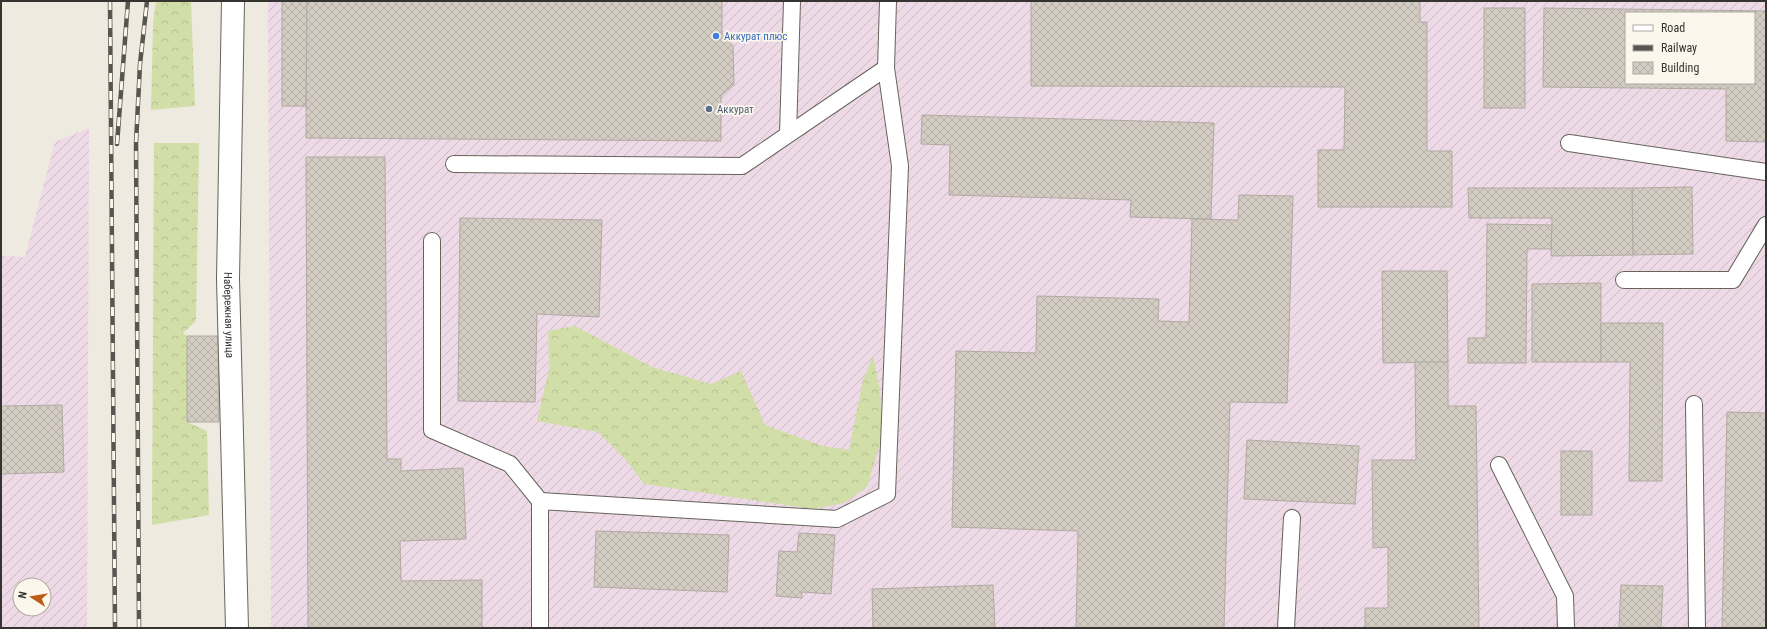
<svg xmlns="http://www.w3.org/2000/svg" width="1767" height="629" font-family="'Roboto Condensed',sans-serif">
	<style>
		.industrial { fill: url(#industrial-furrows); fill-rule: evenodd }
		.forest { fill: url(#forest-crowns) }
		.building { fill: url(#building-cross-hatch); stroke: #b1aaa2; fill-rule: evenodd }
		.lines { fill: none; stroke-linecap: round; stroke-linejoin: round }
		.lane-casing { stroke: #66635a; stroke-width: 18 }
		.street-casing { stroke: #66635a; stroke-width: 24 }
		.lane { stroke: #fff; stroke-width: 16 }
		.street { stroke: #fff; stroke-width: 22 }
		.rail-casing { stroke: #57554f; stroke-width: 4.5 }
		.rail { stroke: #fbf7ed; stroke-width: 3; stroke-dasharray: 9; stroke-linecap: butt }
		.shop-dot { fill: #3f7fe0; stroke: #fbf7ed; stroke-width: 1.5 }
		.service-dot { fill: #5c6f8a; stroke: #fbf7ed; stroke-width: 1.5 }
		.labels { text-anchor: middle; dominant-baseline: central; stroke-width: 3.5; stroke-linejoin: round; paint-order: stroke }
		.shop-label { font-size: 11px; fill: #366cbe; stroke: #fbf7ed; text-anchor: start }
		.service-label { font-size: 11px; fill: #4e5e75; stroke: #fbf7ed; text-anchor: start }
		.street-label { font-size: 11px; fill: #363430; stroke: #fbf7ed }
	</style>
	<defs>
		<pattern id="industrial-furrows" width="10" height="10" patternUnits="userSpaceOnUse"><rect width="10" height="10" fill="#eed9e7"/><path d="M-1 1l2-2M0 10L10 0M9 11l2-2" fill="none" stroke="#cdbbc6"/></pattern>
		<pattern id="forest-crowns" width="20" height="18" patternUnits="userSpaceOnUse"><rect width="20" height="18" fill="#d2dea7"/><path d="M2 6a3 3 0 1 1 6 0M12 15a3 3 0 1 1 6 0" fill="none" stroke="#b5bf90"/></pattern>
		<pattern id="building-cross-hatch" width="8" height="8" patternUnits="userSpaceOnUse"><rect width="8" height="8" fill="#d3ccc3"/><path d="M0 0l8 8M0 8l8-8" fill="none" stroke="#b6b0a8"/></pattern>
	</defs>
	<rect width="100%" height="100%" fill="#eeeadf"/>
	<g class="industrial">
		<path d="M268 1H1766V628H271ZM1626 13H1754V83H1626Z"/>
		<path d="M89 128 87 628H1V256L25 257 55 142ZM20 585H44V609H20Z"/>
	</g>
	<g class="forest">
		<path d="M156 1H191L195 106 151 110 153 24Z"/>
		<path d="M154 143H199L196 321 183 333 187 336V422L207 431 209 515 152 525Z"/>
		<path d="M575 326 652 367 711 384 741 371 765 425 823 446 849 450 863 380 873 356 880 390 882 437 867 487 844 503 813 509 644 484 627 461 598 432 537 421 549 369 548 331Z"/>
	</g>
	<g class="building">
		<path d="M282 1H307L306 106H282Z"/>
		<path d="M307 1H722V34L733 46 734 84 721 96V141L306 138Z"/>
		<path d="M1031 1H1420V22H1427V151H1452V207H1318V150H1344L1345 87 1031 86Z"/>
		<rect x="1484" y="8" width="41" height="100"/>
		<path d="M1544 8 1766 11V142L1726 141V89L1543 87ZM1626 13H1754V83H1626Z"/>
		<path d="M922 115 1214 123 1211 219 1130 217 1131 200 949 195 950 145 921 144Z"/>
		<path d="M306 157H385L387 459H401V471L463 468 466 539 400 541 401 581 482 580V628H308Z"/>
		<path d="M1692 187 1693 254 1633 255 1632 188Z"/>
		<path d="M1468 188H1632L1633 255 1551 256 1552 218H1469Z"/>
		<path d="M1239 195 1293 196 1287 403 1230 402 1224 628H1076L1078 531 952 527 956 351 1036 353 1037 296 1159 299 1158 321 1189 322 1192 219 1238 220Z"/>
		<path d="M460 218 602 220 599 317 537 314 535 402 458 401Z"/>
		<path d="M1487 224 1552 225 1551 249H1527L1526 363H1468V338H1486Z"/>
		<path d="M1382 271H1447L1448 362 1383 363Z"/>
		<path d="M1601 283V362H1532V284Z"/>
		<path d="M1601 323H1663L1662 481H1629L1630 362H1601Z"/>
		<path d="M187 336H218L219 422H187Z"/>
		<path d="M1415 362H1448V406H1476L1479 628H1365V608H1388V547L1373 548 1372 460H1416Z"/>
		<path d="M62 405 64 472 1 474V406Z"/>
		<path d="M1727 412 1766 413V628H1722Z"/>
		<path d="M1247 440 1359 446 1355 504 1244 499Z"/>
		<rect x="1561" y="451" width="31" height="64"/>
		<path d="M596 531 729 535 727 592 594 587Z"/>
		<path d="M799 533 835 535 831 594 802 592V598L776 596 779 551 797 552Z"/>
		<path d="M993 585 995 628H873L872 589Z"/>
		<path d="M1621 585 1663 586 1661 628H1619Z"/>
	</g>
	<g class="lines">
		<defs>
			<g id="lane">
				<path d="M788 134 792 1"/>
				<path d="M1569 143 1766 172"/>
				<path d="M454 164 742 166 886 68"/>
				<path d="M432 241V430L510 464 540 501"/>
				<path d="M1624 280H1733L1766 225"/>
				<path d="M1694 404 1697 628"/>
				<path d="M1499 465 1565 596 1566 628"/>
				<path d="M540 628V501L837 519 887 494 900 166 886 68 888 1"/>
				<path d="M1286 628 1292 518"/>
			</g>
			<g id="street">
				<path id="s1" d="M233 1 228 279 237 628"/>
			</g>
		</defs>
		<use href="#lane" class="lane-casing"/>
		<use href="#street" class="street-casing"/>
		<use href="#lane" class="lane"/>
		<use href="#street" class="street"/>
		<defs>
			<g id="rail">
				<path d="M110 1 115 628"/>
				<path d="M117 144 128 1"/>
				<path d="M139 628 136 143 140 64 147 1"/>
			</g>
		</defs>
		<use href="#rail" class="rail-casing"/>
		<use href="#rail" class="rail"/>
	</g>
	<circle class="shop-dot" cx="716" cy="36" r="4"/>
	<circle class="service-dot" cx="709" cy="109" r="4"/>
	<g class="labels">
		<g class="shop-label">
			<text x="724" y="36">Аккурат плюс</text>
		</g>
		<g class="service-label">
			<text x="717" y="109">Аккурат</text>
		</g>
		<g class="street-label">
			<text stroke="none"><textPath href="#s1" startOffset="314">Набережная улица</textPath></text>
		</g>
	</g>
	<rect width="1767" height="629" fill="none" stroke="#363430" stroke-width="4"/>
	<rect x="1625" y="12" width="130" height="72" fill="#fbf7ed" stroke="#aca9a1"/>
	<rect x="1633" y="25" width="20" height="6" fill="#ffffff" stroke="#aca9a1"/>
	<text x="1661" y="32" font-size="12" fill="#363430">Road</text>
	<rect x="1633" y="45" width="20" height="6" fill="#57554f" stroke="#aca9a1"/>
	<text x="1661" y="52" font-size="12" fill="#363430">Railway</text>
	<rect x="1633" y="62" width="20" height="12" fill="url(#building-cross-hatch)" stroke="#aca9a1"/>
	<text x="1661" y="72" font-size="12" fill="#363430">Building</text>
	<g transform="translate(32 597) rotate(282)"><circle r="19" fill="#fbf7ed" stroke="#aca9a1"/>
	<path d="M0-3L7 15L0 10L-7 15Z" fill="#bc5d14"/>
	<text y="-6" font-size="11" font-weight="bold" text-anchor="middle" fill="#363430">N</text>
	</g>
</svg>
